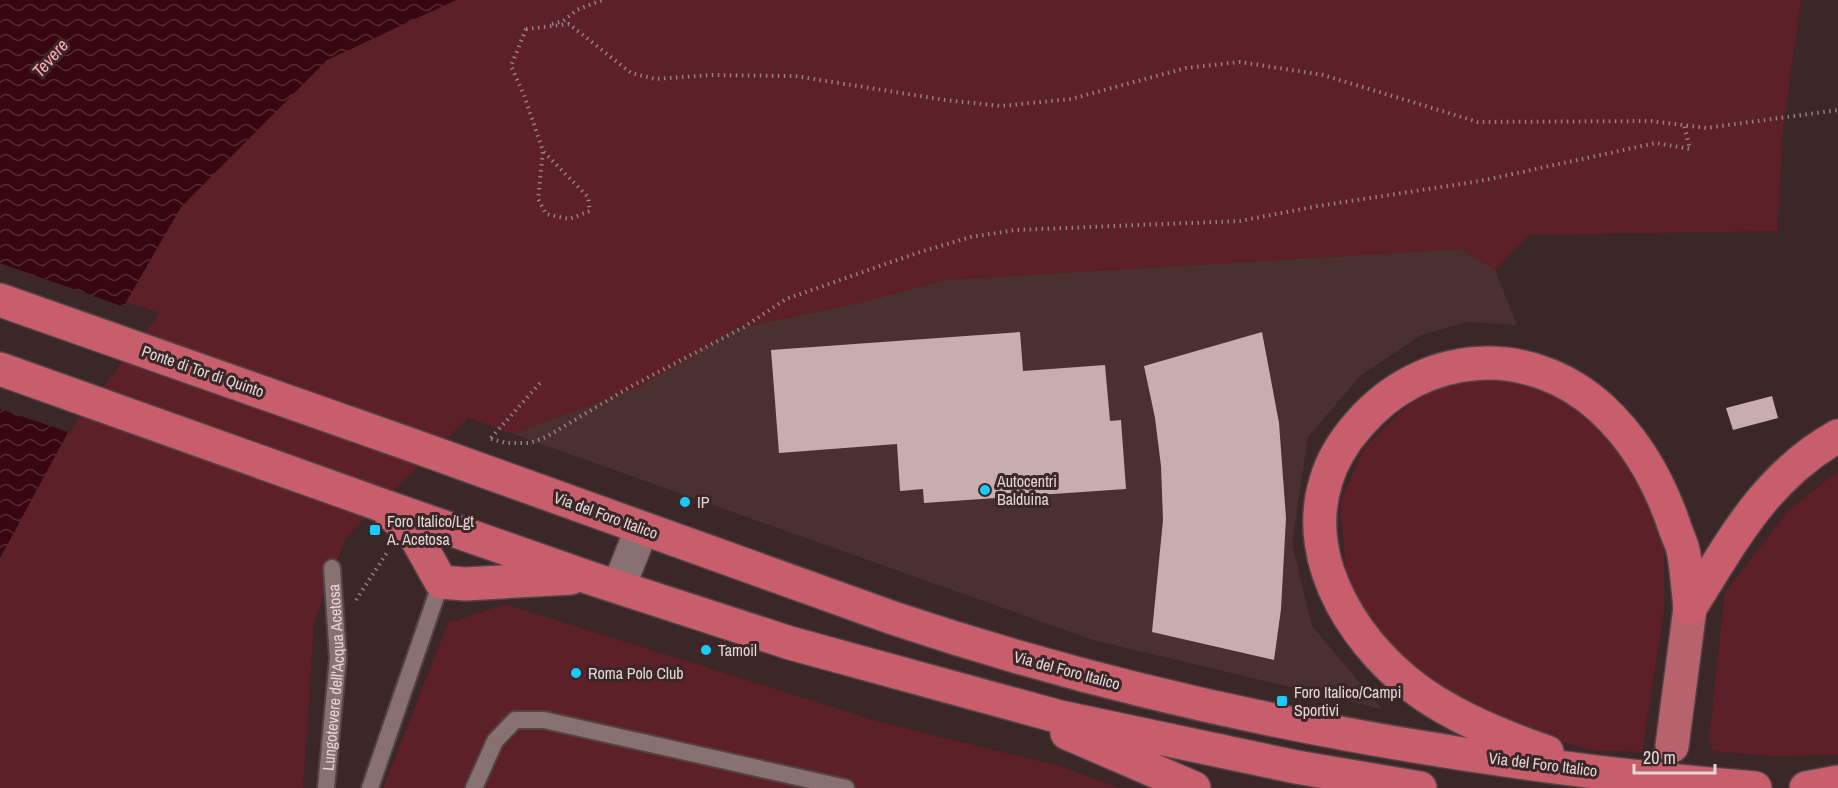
<svg xmlns="http://www.w3.org/2000/svg" width="1838" height="788" font-family="'Archivo Narrow',sans-serif">
	<style>
		.built { fill: #4b3032 }
		.green { fill: #5d1f28 }
		.water { fill: url(#water-waves) }
		.pier { fill: #3b2628 }
		.building { fill: #c8adae }
		.lines { fill: none; stroke-linecap: round; stroke-linejoin: round }
		.service-casing { stroke: #544344; stroke-width: 20 }
		.minor-casing { stroke: #544344; stroke-width: 36 }
		.primary-casing { stroke: #544344; stroke-width: 36 }
		.trunk-casing { stroke: #544344; stroke-width: 36 }
		.path { stroke: #938183; stroke-width: 4; stroke-dasharray: 1.5 4.5; stroke-linecap: butt }
		.service { stroke: #897071; stroke-width: 16 }
		.minor { stroke: #897071; stroke-width: 33 }
		.primary { stroke: #b8626d; stroke-width: 33 }
		.trunk { stroke: #c85e6c; stroke-width: 33 }
		.poi-dot { fill: #19cafc; stroke: #3b2628; stroke-width: 2 }
		.labels { text-anchor: middle; dominant-baseline: central; stroke-width: 6; stroke-linejoin: round; paint-order: stroke }
		.street-label { font-size: 16px; fill: #e4d6d7; stroke: #3b2628 }
		.poi-label { font-size: 16px; fill: #e4d6d7; stroke: #3b2628; text-anchor: start }
		.water-label { font-size: 18px; font-style: italic; fill: #f9a8ae; stroke: #3b2628 }
	</style>
	<defs>
		<pattern id="water-waves" width="16" height="10" patternUnits="userSpaceOnUse" patternTransform="scale(1.5)"><rect width="16" height="10" fill="#380610"/><path d="M0 5q4-4 8 0t8 0" fill="none" stroke="#552a32"/></pattern>
	</defs>
	<rect width="100%" height="100%" fill="#3b2628"/>
	<path class="built" d="M1461 249 1495 270 1517 325 1467 322 1421 335 1360 376 1308 437 1292 543 1312 626 1382 709 1093 640 513 434 735 329 863 302 945 280Z"/>
	<g class="green">
		<path d="M456 0H1801L1783 130 1777 231 1529 235 1495 270 1461 249 945 280 863 302 735 329 638 388 513 434 468 418 346 537 314 623 303 788H0V558L67 434 160 313 126 302 181 207 327 60Z"/>
		<path d="M1509 376 1579 404 1634 464 1664 543V610L1642 752 1588 750 1496 720 1436 688 1382 643 1347 583 1340 502 1364 448 1408 405 1428 391 1452 380Z"/>
		<path d="M1838 471V755L1773 756 1713 751 1709 740 1725 592 1789 510Z"/>
		<path d="M505 604 880 722 1060 766 1119 788H383L448 623Z"/>
	</g>
	<path class="water" d="M0 0H456L327 60 181 207 126 302 67 434 0 558Z"/>
	<path class="pier" d="M0 263 127 308 71 433 0 409Z"/>
	<g class="building">
		<path d="M1020 332 1023 371 1105 365 1110 421 1121 420 1126 489 924 503 923 489 900 491 897 444 779 453 771 350Z"/>
		<path d="M1262 332 1279 423 1286 518 1281 609 1274 660 1152 632 1163 520 1161 466 1155 418 1144 366Z"/>
		<path d="M1772 396 1778 418 1733 430 1726 408Z"/>
	</g>
	<g class="lines">
		<defs>
			<g id="service">
				<path id="s1" d="M326 788 338 658 332 568"/>
				<path d="M370 788 441 582"/>
				<path d="M474 788 495 741 515 720H544L846 788"/>
			</g>
			<path id="minor" d="M619 586 642 528"/>
			<path id="primary" d="M1672 746 1690 608"/>
			<g id="trunk">
				<path d="M0 300 406 443 893 618C1170 711 1464 764 1755 788"/>
				<path d="M0 369 384 506 590 578 790 643 1060 717 1296 767 1420 788"/>
				<path d="M388 510 417 539 441 582 465 584 571 578"/>
				<path d="M1690 608C1733 540 1765 477 1838 436"/>
				<path d="M1067 733 1194 788"/>
				<path d="M1547 752C1506 738 1463 721 1426 696 1360 652 1300 564 1326 481 1332 460 1344 441 1359 424 1423 350 1528 342 1601 408 1637 441 1660 483 1675 528 1678 537 1683 546 1684 555 1687 573 1688 590 1690 608"/>
				<path d="M1806 788 1838 782"/>
			</g>
		</defs>
		<use href="#service" class="service-casing"/>
		<use href="#minor" class="minor-casing"/>
		<use href="#primary" class="primary-casing"/>
		<use href="#trunk" class="trunk-casing"/>
		<g class="path">
			<path d="M552 24 563 21 577 10 602 0"/>
			<path d="M526 29 569 24 631 73 655 79 712 75 795 76 945 100 1001 106 1071 99 1186 68 1240 62 1323 75 1478 122 1651 121 1706 128 1838 110"/>
			<path d="M526 29 511 66 524 95 543 151 588 197 590 211 569 219 546 214 538 199 543 151"/>
			<path d="M491 438 540 383"/>
			<path d="M491 439 507 443H530L546 437 630 387 744 327 786 299 920 252 971 237 1015 230 1240 221 1318 206 1480 181 1656 143 1690 149 1684 125"/>
			<path d="M356 600 388 551"/>
		</g>
		<use href="#service" class="service"/>
		<use href="#minor" class="minor"/>
		<use href="#primary" class="primary"/>
		<use href="#trunk" class="trunk"/>
	</g>
	<g class="poi-dot">
		<circle cx="985" cy="490" r="6"/>
		<circle cx="685" cy="502" r="6"/>
		<rect x="369" y="524" width="12" height="12" rx="3"/>
		<circle cx="706" cy="650" r="6"/>
		<circle cx="576" cy="673" r="6"/>
		<rect x="1276" y="695" width="12" height="12" rx="3"/>
	</g>
	<g class="labels">
		<g class="street-label">
			<text transform="translate(203 371) rotate(19)">Ponte di Tor di Quinto</text>
			<text transform="translate(606 515) rotate(20)">Via del Foro Italico</text>
			<text transform="translate(1067 670) rotate(15)">Via del Foro Italico</text>
			<text stroke="none"><textPath href="#s1" startOffset="111">Lungotevere dell'Acqua Acetosa</textPath></text>
			<text transform="translate(1543 764) rotate(7)">Via del Foro Italico</text>
		</g>
		<g class="poi-label">
			<text x="997" y="481">Autocentri<tspan x="997" dy="18">Balduina</tspan></text>
			<text x="697" y="502">IP</text>
			<text x="387" y="521">Foro Italico/Lgt<tspan x="387" dy="18">A. Acetosa</tspan></text>
			<text x="718" y="650">Tamoil</text>
			<text x="588" y="673">Roma Polo Club</text>
			<text x="1294" y="692">Foro Italico/Campi<tspan x="1294" dy="18">Sportivi</tspan></text>
		</g>
		<g class="water-label">
			<text transform="translate(50 58) rotate(-49)">Tevere</text>
		</g>
	</g>
	<path d="M1634 764v9h81v-9" fill="none" stroke="#e4d6d7" stroke-width="3"/>
	<text x="1643" y="764" font-size="18" fill="#e4d6d7" stroke="#3b2628" stroke-width="4.5" paint-order="stroke">20 m</text>
</svg>
